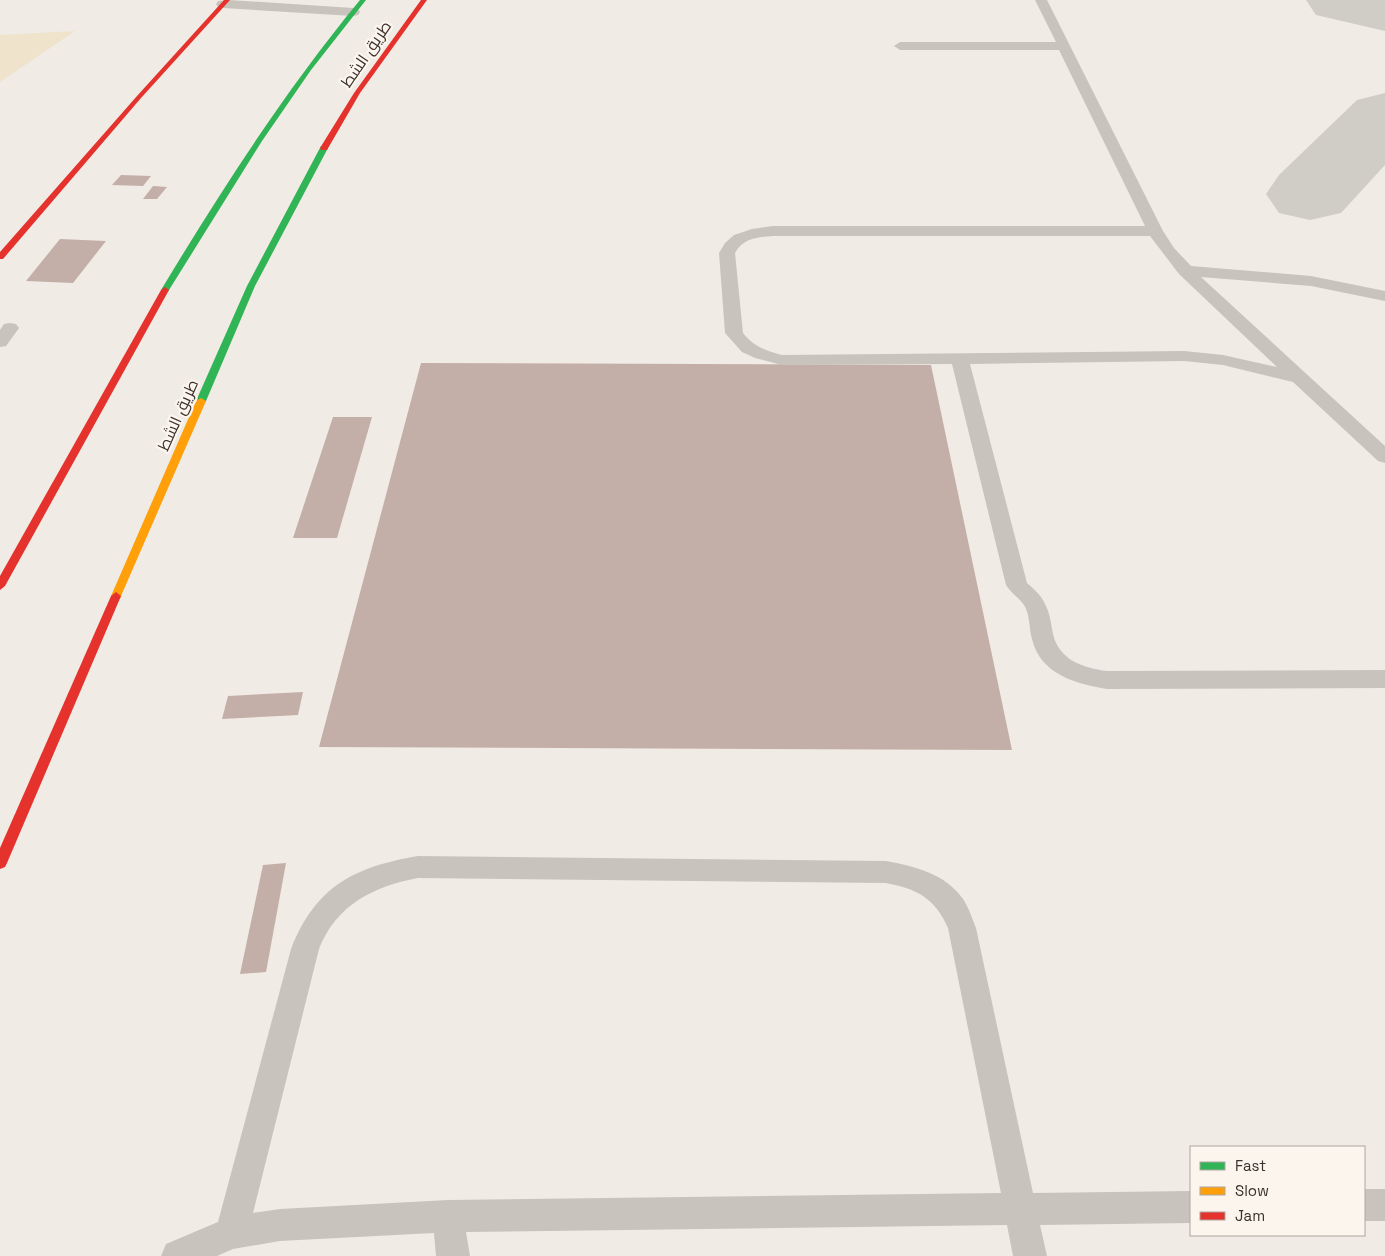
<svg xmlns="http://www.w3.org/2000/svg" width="1385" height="1256" font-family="'Space Grotesk',Cairo,sans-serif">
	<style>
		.sand { fill: #efe3cc }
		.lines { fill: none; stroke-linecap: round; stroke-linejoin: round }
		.taxiway { fill: #d0ccc6; fill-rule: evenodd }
		.building { fill: #c3afa7 }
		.lane { fill: #c9c3be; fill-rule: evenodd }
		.street { fill: #c9c3be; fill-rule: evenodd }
		.fast { fill: #30b455; fill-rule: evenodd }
		.slow { fill: #ff9f0a; fill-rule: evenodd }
		.jam { fill: #e5322d; fill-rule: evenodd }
		.labels { text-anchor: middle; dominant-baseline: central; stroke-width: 4.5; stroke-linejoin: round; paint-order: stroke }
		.street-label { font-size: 16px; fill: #3b302b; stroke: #fbf5ee }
	</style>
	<rect width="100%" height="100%" fill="#f0ebe5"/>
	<path class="sand" d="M75 31 0 82V35Z"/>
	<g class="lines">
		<g class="taxiway">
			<path d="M1306 0H1385V31L1316 15Z"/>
			<path d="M1385 93V165L1341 213 1310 220 1279 213 1266 194 1279 175 1357 100Z"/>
		</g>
	</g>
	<g class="building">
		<path d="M121 175 151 176 143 186 112 185Z"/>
		<path d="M153 186 167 187 157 199H143Z"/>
		<path d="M60 239 106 241 73 283 26 281Z"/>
		<path d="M421 363 931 365 1012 750 319 747Z"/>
		<path d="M333 417H372L337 538H293Z"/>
		<path d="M303 692 298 715 222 719 228 696Z"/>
		<path d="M286 863 266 972 240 974 263 865Z"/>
	</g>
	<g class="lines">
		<g class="lane">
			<path d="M1035 0H1047L1163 231 1174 248 1191 266 1311 276 1385 291V301L1311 286 1201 277 1385 446V463L1378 461 1293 382 1223 365 1184 361 970 364 1027 583C1034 589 1041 595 1045 604 1050 613 1051 624 1053 634 1059 660 1083 668 1107 671L1385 670V688L1107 689C1076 684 1040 674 1032 639 1029 629 1030 614 1024 605 1019 598 1011 593 1006 585L952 364 782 365 755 358 742 352 725 333 719 253 725 243 734 235 752 229 773 226H1145L1059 50H900L894 46 900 42H1056ZM773 236H1150L1179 274 1277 367 1223 355 1184 351 782 355C766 351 753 346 743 333L735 253C743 238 758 237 773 236Z"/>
			<path d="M10 323 16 324 19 328 6 346 0 347V330L4 324Z"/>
			<path d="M418 856 886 861C914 866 946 874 963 899 969 908 972 918 976 928L1033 1193 1191 1191V1223L1040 1225 1047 1256H1013L1007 1225 466 1232 470 1256H436L434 1233 280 1241 233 1249 217 1256H161L166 1244 218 1222 291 949C316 886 354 867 418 856ZM418 878 886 883C917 889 935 898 948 928L1001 1193 448 1200 280 1209 253 1213 319 949C336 905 374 886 418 878Z"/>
			<rect x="1364" y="1189" width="21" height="32"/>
		</g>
		<path class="street" d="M229 0 353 8 358 9 360 12 358 15 353 16 223 8 218 7 216 4 218 1Z"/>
		<g class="fast">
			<path d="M360 0H366L311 70 262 141 169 290 168 292H162L161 290C222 189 285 91 360 0Z"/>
			<path d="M321 146 328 148 255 286 206 401 204 403H198L196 401 247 286Z"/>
		</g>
		<path class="slow" d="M201 398 206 401 121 596 120 599H112L111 596 196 401Z"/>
		<g class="jam">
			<path d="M224 0H230L141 98 3 259H0V252L137 96Z"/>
			<path d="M421 0H427L360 93 327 150H321L320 148 354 93Z"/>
			<path d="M165 287 169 290 5 586 0 590V576L161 290Z"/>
			<path d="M116 592 121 596 7 863 5 867 0 869V848L111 596Z"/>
		</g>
	</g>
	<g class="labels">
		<g class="street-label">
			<text transform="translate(366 54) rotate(-56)">طريق الشط</text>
			<text transform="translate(178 415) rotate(-66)">طريق الشط</text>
		</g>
	</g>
	<rect x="1190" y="1146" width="175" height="90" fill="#fbf5ee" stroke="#aea6a0"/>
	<rect x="1200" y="1162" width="25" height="8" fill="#30b455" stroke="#aea6a0"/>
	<text x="1235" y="1171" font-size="15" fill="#3b302b">Fast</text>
	<rect x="1200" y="1187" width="25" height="8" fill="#ff9f0a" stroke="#aea6a0"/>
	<text x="1235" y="1196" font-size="15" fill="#3b302b">Slow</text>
	<rect x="1200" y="1212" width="25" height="8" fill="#e5322d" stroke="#aea6a0"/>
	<text x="1235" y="1221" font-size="15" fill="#3b302b">Jam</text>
</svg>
